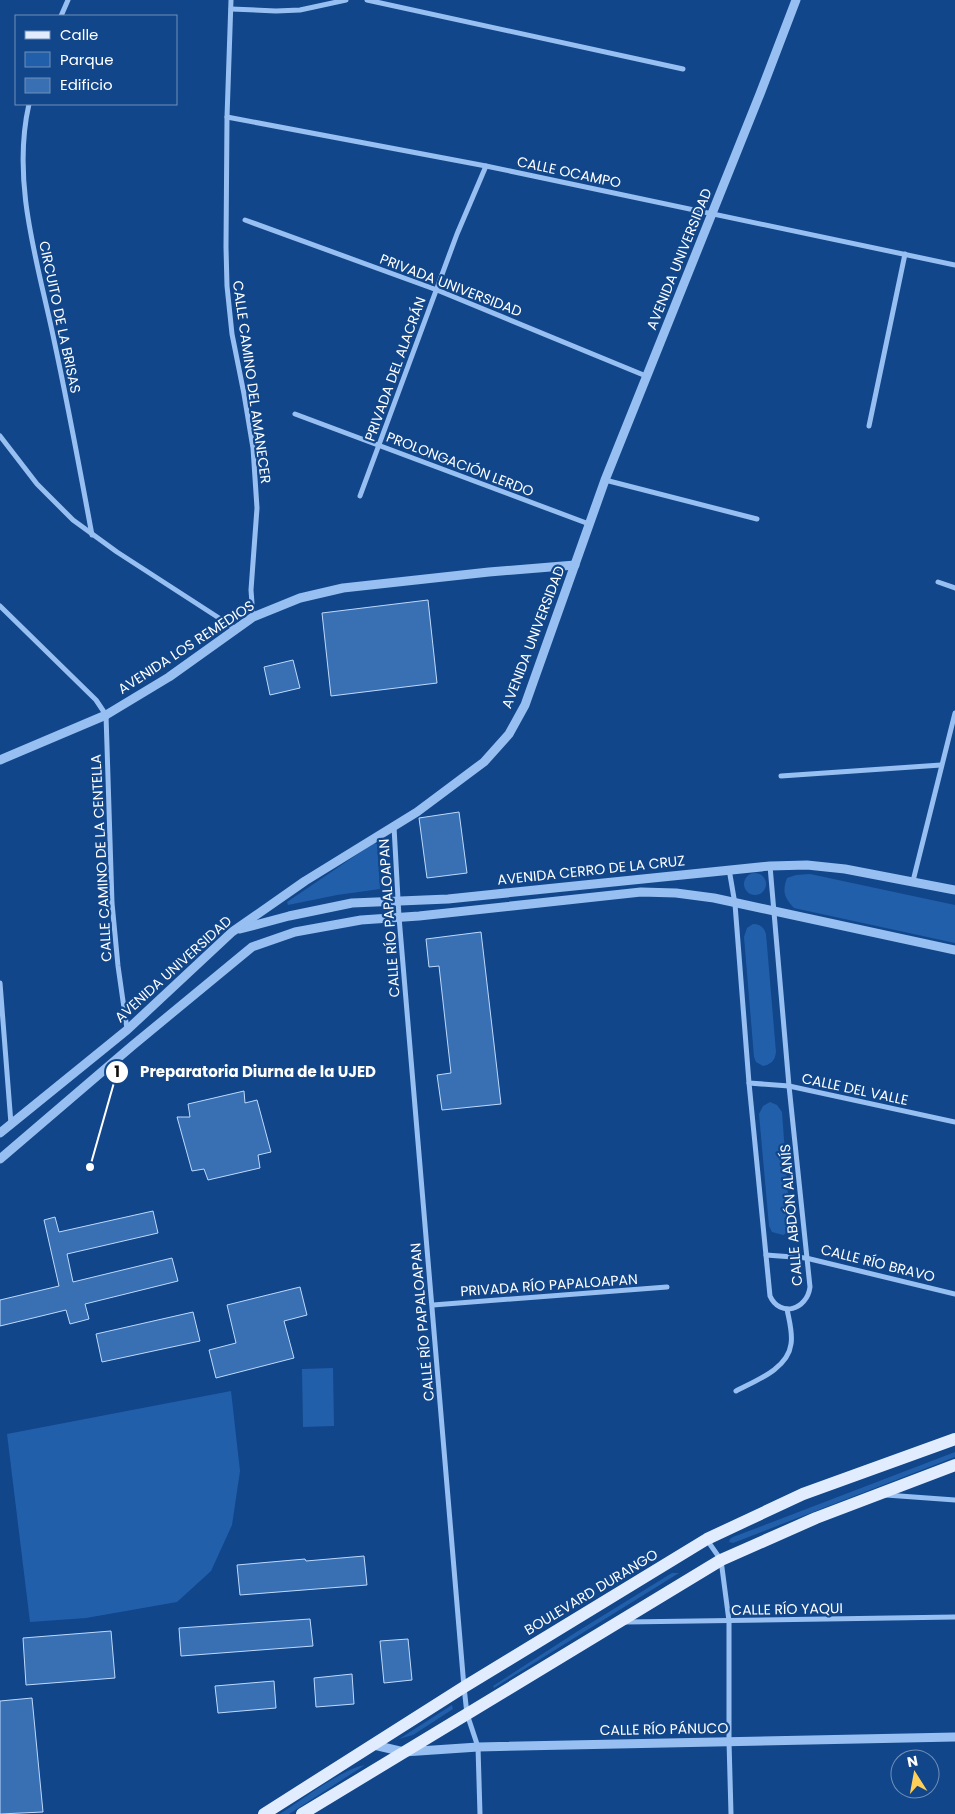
<svg xmlns="http://www.w3.org/2000/svg" width="955" height="1814" font-family="Poppins,sans-serif">
	<style>
		.green { fill: #225faa }
		.building { fill: #3970b4; stroke: #bddafd }
		.lines { fill: none; stroke-linecap: round; stroke-linejoin: round }
		.minor { stroke: #97bff1; stroke-width: 5 }
		.tertiary { stroke: #97bff1; stroke-width: 9 }
		.primary { stroke: #e1edff; stroke-width: 12 }
		.labels { text-anchor: middle; dominant-baseline: central; stroke-width: 4.5; stroke-linejoin: round; paint-order: stroke }
		.street-label { font-size: 14px; fill: #fff; stroke: #11468a }
		.leader { fill: none; stroke: #fff; stroke-width: 2 }
		.callout-dot { fill: #fff; stroke: #11468a; stroke-width: 2 }
		.mark-label { font-size: 15px; text-anchor: middle; font-weight: bold; fill: #111 }
		.callout-label { font-size: 15px; text-anchor: middle; font-weight: bold; fill: #fff; stroke: #11468a; stroke-width: 4.5; stroke-linejoin: round; paint-order: stroke }
	</style>
	<rect width="100%" height="100%" fill="#11468a"/>
	<g class="green">
		<path d="M374 843 377 844 380 889 337 895 288 905 287 902Z"/>
		<circle cx="755" cy="884" r="11"/>
		<path d="M810 874 955 905V943L794 908C784 897 782 892 787 878L796 875Z"/>
		<path d="M753 924C760 924 764 927 766 934L776 1052C775 1061 771 1064 763 1066L756 1062 754 1057 744 937 747 928Z"/>
		<path d="M770 1102 777 1105 782 1112 790 1224 789 1232 783 1235 772 1232 769 1226 759 1114 763 1106Z"/>
		<path d="M333 1368 334 1426 303 1427 302 1369Z"/>
		<path d="M231 1391 240 1471 232 1525 211 1571 177 1602 86 1618 30 1622 7 1434Z"/>
		<path d="M955 1452V1457L733 1543 729 1542 730 1539 733 1537Z"/>
		<path d="M672 1573H679L494 1688 493 1686 578 1631Z"/>
		<path d="M452 1705 453 1709 413 1735 399 1739Z"/>
		<path d="M365 1765 289 1814H280C300 1801 344 1768 365 1765Z"/>
	</g>
	<g class="building">
		<path d="M428 600 437 683 331 696 322 613Z"/>
		<path d="M293 660 300 688 270 695 264 667Z"/>
		<path d="M459 812 467 873 427 878 419 818Z"/>
		<path d="M481 932 501 1104 442 1110 437 1075 451 1073 439 966 429 967 426 939Z"/>
		<path d="M244 1091 245 1103 257 1100 271 1152 258 1155 260 1168 208 1180 204 1169 192 1171 177 1117H190L188 1104Z"/>
		<path d="M153 1211 158 1233 67 1254 73 1282 172 1258 178 1281 85 1304 89 1319 70 1324 66 1310 0 1326V1300L59 1286 44 1220 55 1217 59 1232Z"/>
		<path d="M300 1287 307 1315 284 1321 294 1358 216 1378 209 1350 236 1343 227 1305Z"/>
		<path d="M193 1312 200 1341 102 1362 96 1334Z"/>
		<path d="M364 1556 367 1585 240 1595 237 1565 305 1559 306 1561Z"/>
		<path d="M310 1619 313 1646 181 1656 179 1628Z"/>
		<path d="M111 1631 115 1678 26 1685 23 1638Z"/>
		<path d="M408 1639 412 1680 384 1683 380 1641Z"/>
		<path d="M352 1674 354 1704 316 1707 314 1678Z"/>
		<path d="M274 1681 276 1708 218 1713 215 1686Z"/>
		<path d="M32 1698 43 1812 0 1814V1701Z"/>
	</g>
	<g class="lines">
		<g class="minor">
			<path d="M231 0 227 117 226 247 227 286 232 334 244 394 253 448 257 508 251 590 253 617"/>
			<path d="M367 0 683 69"/>
			<path d="M231 9 276 11 300 10 346 0"/>
			<path d="M61 16 68 0"/>
			<path d="M29 104C11 183 38 263 54 340 68 405 80 470 92 535"/>
			<path d="M227 117 486 166 955 265"/>
			<path d="M245 220 437 290 646 376"/>
			<path d="M295 414 589 524"/>
			<path d="M869 426 905 254"/>
			<path d="M0 436 37 484 73 520 117 552 236 629"/>
			<path d="M605 480 757 519"/>
			<path d="M360 496 457 234 486 166"/>
			<path d="M938 582 955 588"/>
			<path d="M0 606 96 700 106 715 112 903 118 966 127 1029"/>
			<path d="M781 776 941 765"/>
			<path d="M394 827 399 917 464 1687 467 1714 478 1747 480 1814"/>
			<path d="M729 869 735 904 749 1083 770 1296C780 1318 807 1310 810 1287L789 1086 770 866"/>
			<path d="M913 881 955 713"/>
			<path d="M0 983 11 1124"/>
			<path d="M749 1083 789 1086 955 1122"/>
			<path d="M766 1255 806 1258 955 1294"/>
			<path d="M433 1305 667 1287"/>
			<path d="M736 1391C755 1381 788 1369 791 1344 793 1333 789 1320 787 1309"/>
			<path d="M886 1495 955 1500"/>
			<path d="M707 1540 721 1560 729 1621V1741L731 1814"/>
			<path d="M626 1622 955 1617"/>
		</g>
		<g class="tertiary">
			<path d="M0 760 106 715 169 677 253 617 300 598 343 588 489 572 575 565"/>
			<path d="M240 929 289 916 352 903 448 899 770 866 807 865 845 869 955 890"/>
			<path d="M0 1133 127 1030 232 932 305 881 417 812 484 762 509 734 525 705 605 480 760 94 796 0"/>
			<path d="M0 1159 132 1046 252 947 295 932 361 920 419 916 641 892 676 893 714 898 955 950"/>
			<path d="M374 1745 404 1752 478 1747 955 1737"/>
		</g>
		<g class="primary">
			<path d="M264 1814 464 1687 707 1539 803 1494 955 1439"/>
			<path d="M302 1814 721 1560 816 1518 955 1465"/>
		</g>
	</g>
	<g class="labels">
		<g class="street-label">
			<text transform="translate(569 172) rotate(12)">CALLE OCAMPO</text>
			<text transform="translate(679 259) rotate(-68)">AVENIDA UNIVERSIDAD</text>
			<text transform="translate(451 285) rotate(21)">PRIVADA UNIVERSIDAD</text>
			<text transform="translate(60 317) rotate(78)">CIRCUITO DE LA BRISAS</text>
			<text transform="translate(395 369) rotate(-70)">PRIVADA DEL ALACRÁN</text>
			<text transform="translate(252 382) rotate(82)">CALLE CAMINO DEL AMANECER</text>
			<text transform="translate(460 464) rotate(21)">PROLONGACIÓN LERDO</text>
			<text transform="translate(533 637) rotate(-69)">AVENIDA UNIVERSIDAD</text>
			<text transform="translate(186 647) rotate(-33)">AVENIDA LOS REMEDIOS</text>
			<text transform="translate(101 858) rotate(-93)">CALLE CAMINO DE LA CENTELLA</text>
			<text transform="translate(591 870) rotate(-6)">AVENIDA CERRO DE LA CRUZ</text>
			<text transform="translate(389 918) rotate(-94)">CALLE RÍO PAPALOAPAN</text>
			<text transform="translate(173 969) rotate(-42)">AVENIDA UNIVERSIDAD</text>
			<text transform="translate(855 1089) rotate(12)">CALLE DEL VALLE</text>
			<text transform="translate(791 1215) rotate(-95)">CALLE ABDÓN ALANÍS</text>
			<text transform="translate(878 1263) rotate(14)">CALLE RÍO BRAVO</text>
			<text transform="translate(549 1285) rotate(-4)">PRIVADA RÍO PAPALOAPAN</text>
			<text transform="translate(422 1322) rotate(-95)">CALLE RÍO PAPALOAPAN</text>
			<text transform="translate(591 1592) rotate(-31)">BOULEVARD DURANGO</text>
			<text transform="translate(787 1609) rotate(-1)">CALLE RÍO YAQUI</text>
			<text transform="translate(664 1729) rotate(-1)">CALLE RÍO PÁNUCO</text>
		</g>
	</g>
	<path class="leader" d="M90 1167L117 1072"/>
	<g class="callout-dot">
		<circle cx="90" cy="1167" r="5"/>
		<circle cx="117" cy="1072" r="12"/>
	</g>
	<g class="mark-label">
		<text x="117" y="1077">1</text>
	</g>
	<g class="callout-label">
		<text x="258" y="1077">Preparatoria Diurna de la UJED</text>
	</g>
	<rect x="15" y="15" width="162" height="90" fill="#11468a" stroke="#7090b9"/>
	<rect x="25" y="31" width="25" height="8" fill="#e1edff" stroke="#7090b9"/>
	<text x="60" y="40" font-size="15" fill="#ffffff">Calle</text>
	<rect x="25" y="52" width="25" height="15" fill="#225faa" stroke="#7090b9"/>
	<text x="60" y="65" font-size="15" fill="#ffffff">Parque</text>
	<rect x="25" y="78" width="25" height="15" fill="#3970b4" stroke="#7090b9"/>
	<text x="60" y="90" font-size="15" fill="#ffffff">Edificio</text>
	<g transform="translate(915 1774) rotate(349)"><circle r="24" fill="#11468a" stroke="#7090b9"/>
	<path d="M0-4L9 19L0 12L-9 19Z" fill="#ffcf57"/>
	<text y="-8" font-size="14" font-weight="bold" text-anchor="middle" fill="#ffffff">N</text>
	</g>
</svg>
